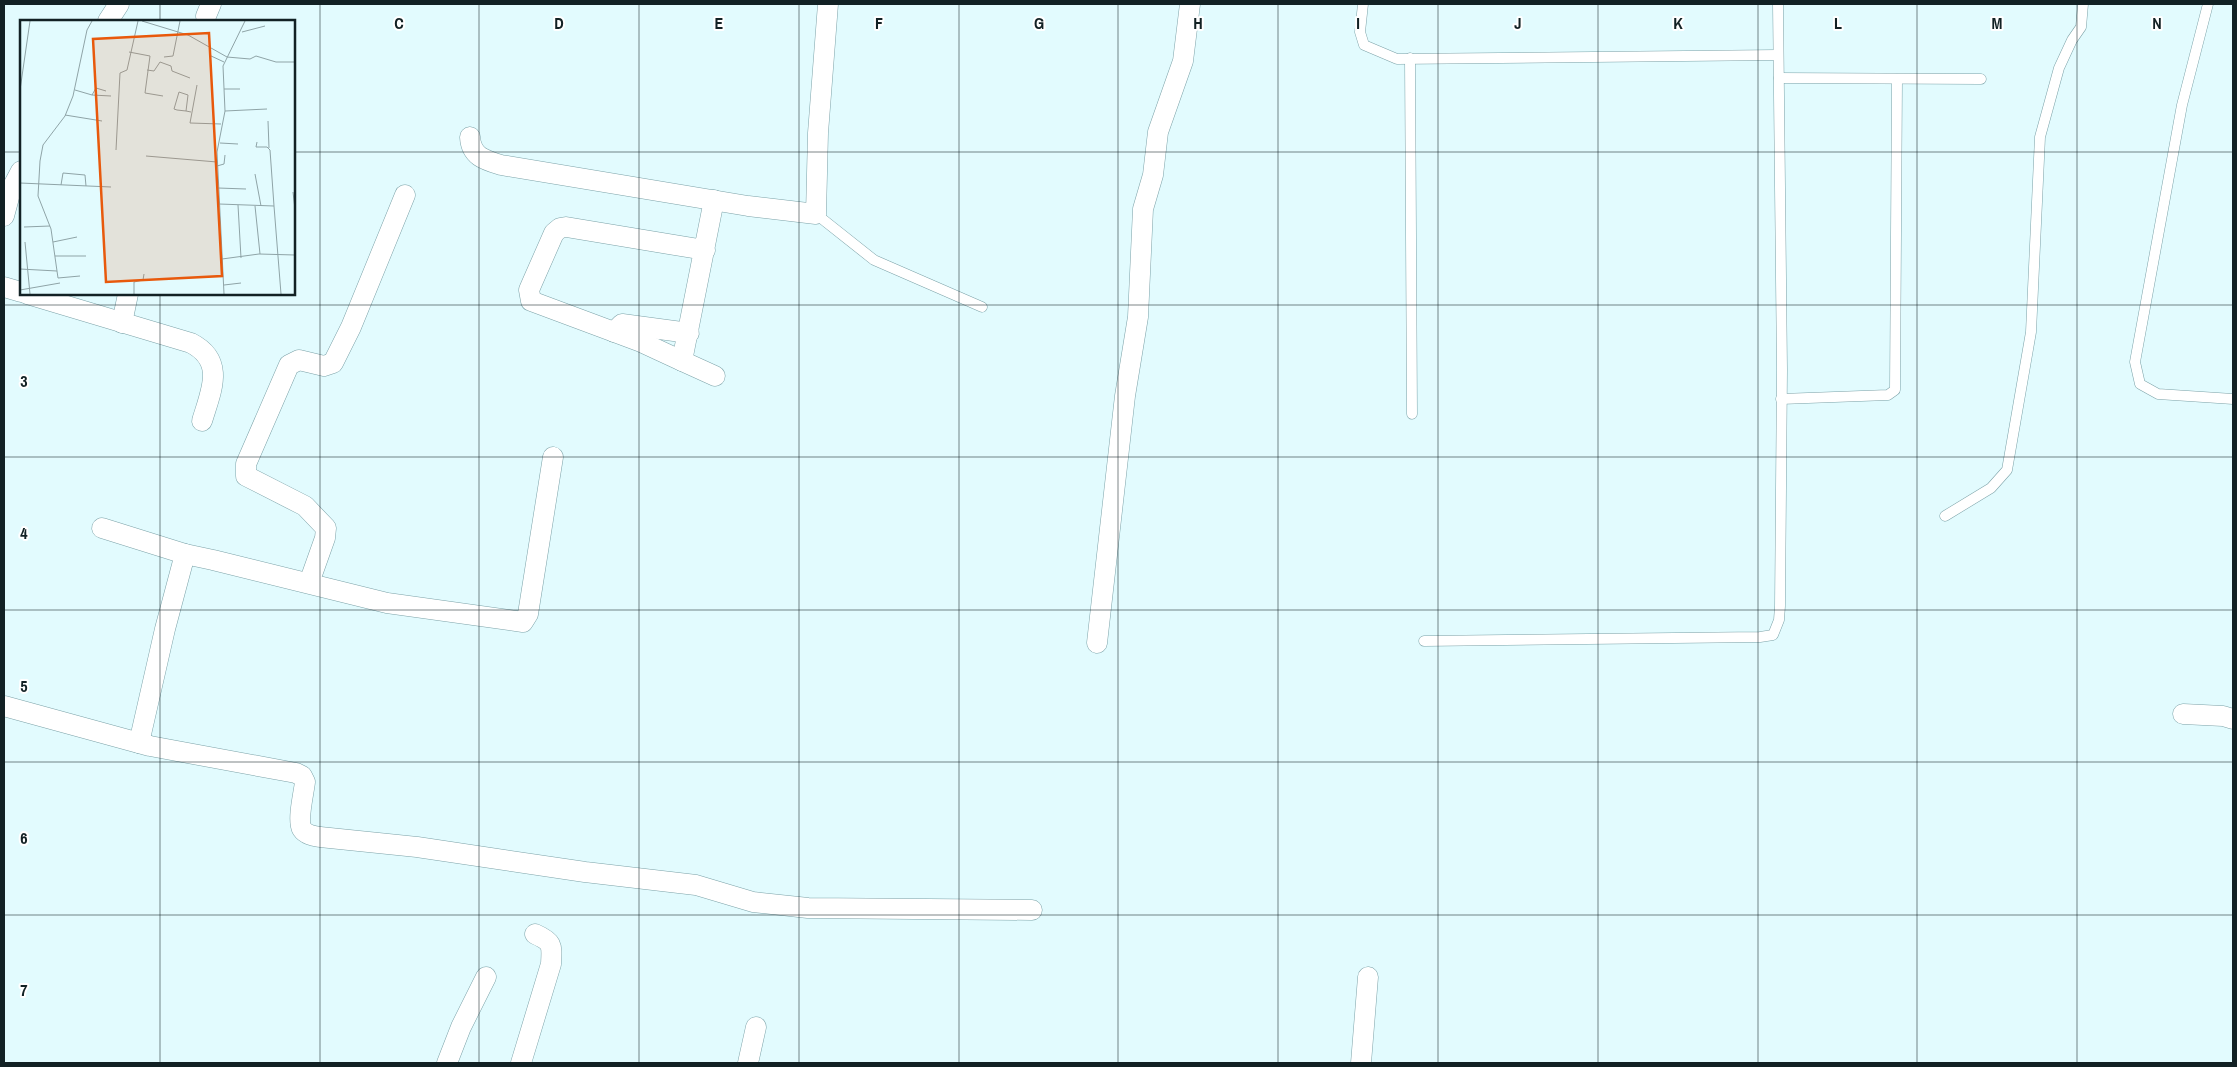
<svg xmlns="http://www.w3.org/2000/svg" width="2237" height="1067" font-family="'Archivo Narrow',sans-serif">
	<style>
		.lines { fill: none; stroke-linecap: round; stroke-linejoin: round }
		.lane-casing { stroke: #7ca2a8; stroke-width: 11 }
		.street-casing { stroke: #7ca2a8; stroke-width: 21 }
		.lane { stroke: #fff; stroke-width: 10 }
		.street { stroke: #fff; stroke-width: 20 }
		.grid { fill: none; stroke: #122124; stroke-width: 1; stroke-opacity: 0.55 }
		.inset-road { fill: none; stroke: #8fa4a7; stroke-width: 1 }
		.view { fill: #e8590c; fill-opacity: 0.15; stroke: #e8590c; stroke-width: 2.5 }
		.inset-edge { fill: none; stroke: #122124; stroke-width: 2.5 }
		.grid-label { font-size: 16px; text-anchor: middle; font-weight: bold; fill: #122124; stroke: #fff; stroke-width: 4; stroke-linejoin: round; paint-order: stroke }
	</style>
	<rect width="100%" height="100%" fill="#e2fbfe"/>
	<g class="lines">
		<defs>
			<g id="lane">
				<path d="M1363 4 1360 32 1364 45 1397 59 1777 55"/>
				<path d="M2208 4 2182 105 2135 362 2140 384 2158 394 2233 399"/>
				<path d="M1410 58 1412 414"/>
				<path d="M1779 78 1981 79"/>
				<path d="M816 214 874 260 982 307"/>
				<path d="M1781 399 1888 395 1895 390 1897 79"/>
				<path d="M1945 516 1991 488 2007 470 2031 332 2040 137 2059 68 2072 40 2081 27 2083 4"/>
				<path d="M1424 641 1760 637 1773 635 1779 620 1780 606 1782 370 1778 4"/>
			</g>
			<g id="street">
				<path d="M206 16 211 4"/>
				<path d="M108 21 119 4"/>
				<path d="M470 137C471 156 484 160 501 165L748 206 816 214 818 133 828 4"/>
				<path d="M4 216 11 190 21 171"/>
				<path d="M705 250 566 227 560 228 554 233 532 283 529 290 531 301 641 342 682 361 714 200"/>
				<path d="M4 287 21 292"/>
				<path d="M27 294 191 343C226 361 211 391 202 421"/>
				<path d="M122 323 128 294"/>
				<path d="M614 332 622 324 689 333"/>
				<path d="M682 361 715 376"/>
				<path d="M102 528 185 554"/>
				<path d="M309 583 325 538 326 528 305 506 246 476V464L289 365 299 360 324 366 333 363 351 327 405 195"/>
				<path d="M1097 643 1125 396 1138 317 1143 209 1153 175 1158 132 1183 61 1190 4"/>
				<path d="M4 706 150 746 296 773 302 776 305 782C304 792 297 820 302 829 306 835 314 836 320 837L417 847 585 872 696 885 753 902 808 908 1032 910"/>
				<path d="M2183 714 2223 716 2233 719"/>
				<path d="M139 743 165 629 185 554 213 560 387 603 523 622 528 614 553 457"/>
				<path d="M447 1063 461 1027 486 977"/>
				<path d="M521 1063 551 964C552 945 553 942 535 934"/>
				<path d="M748 1063 756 1027"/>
				<path d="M1361 1063 1368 977"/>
			</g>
		</defs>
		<use href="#lane" class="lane-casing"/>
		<use href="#street" class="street-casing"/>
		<use href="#lane" class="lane"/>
		<use href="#street" class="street"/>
	</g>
	<path class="grid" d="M160 4V21M320 4V1063M479 4V1063M639 4V1063M799 4V1063M959 4V1063M1118 4V1063M1278 4V1063M1438 4V1063M1598 4V1063M1758 4V1063M1917 4V1063M2077 4V1063M4 152H21M294 152H2233M160 294V1063M4 305H2233M4 457H2233M4 610H2233M4 762H2233M4 915H2233"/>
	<g transform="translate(20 20)">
		<rect width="275" height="275" fill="#e2fbfe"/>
		<path class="inset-road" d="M122 1 168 15 207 37 230 39 236 36 256 42H275M222 12 245 6M109 32 130 36 125 73 143 76M189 35 204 42M144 37 153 36 160 1M127 50 134 51 140 42 151 46 152 51 170 58M177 65 170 103 201 104M204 69H220M0 70 10 1M55 70 72 75 76 68 86 71M72 75 91 76M166 91 168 75 159 72 154 89 157 90 166 91 171 92M205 91 247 89M45 95 82 101M248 101 249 128M200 123 218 124M96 130 100 53 107 50 118 1M126 136 197 142M197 146 204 144 205 135M235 154 241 186M0 163 91 167M41 165 43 153 65 155 66 166M198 168 226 169M273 172 275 189M199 184 254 186 250 130 247 127H236L237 122M218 185 221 238M235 186 240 234M254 186 261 274M4 207 30 206M5 222 10 274M33 222 57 217M35 236H66M202 239 239 234 275 235M0 249 37 251M60 256 38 258 31 209 18 176 20 141 23 125 45 96 53 76 67 10 72 1M204 265 221 263M0 270 40 263M114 274V262L123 260 124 254M204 274 197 132 205 91 203 46 225 1"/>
		<path class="view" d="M189 13 202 256 86 262 73 19Z"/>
		<rect width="275" height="275" class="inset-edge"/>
	</g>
	<g class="grid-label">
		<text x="399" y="29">C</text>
		<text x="559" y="29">D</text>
		<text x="719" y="29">E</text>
		<text x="879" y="29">F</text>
		<text x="1039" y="29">G</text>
		<text x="1198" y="29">H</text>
		<text x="1358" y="29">I</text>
		<text x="1518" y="29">J</text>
		<text x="1678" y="29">K</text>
		<text x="1838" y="29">L</text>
		<text x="1997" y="29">M</text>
		<text x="2157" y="29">N</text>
		<text x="24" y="387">3</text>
		<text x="24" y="539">4</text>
		<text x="24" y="692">5</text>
		<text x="24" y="844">6</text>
		<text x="24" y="996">7</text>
	</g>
	<rect width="2237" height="1067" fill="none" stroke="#122124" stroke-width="10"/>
</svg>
